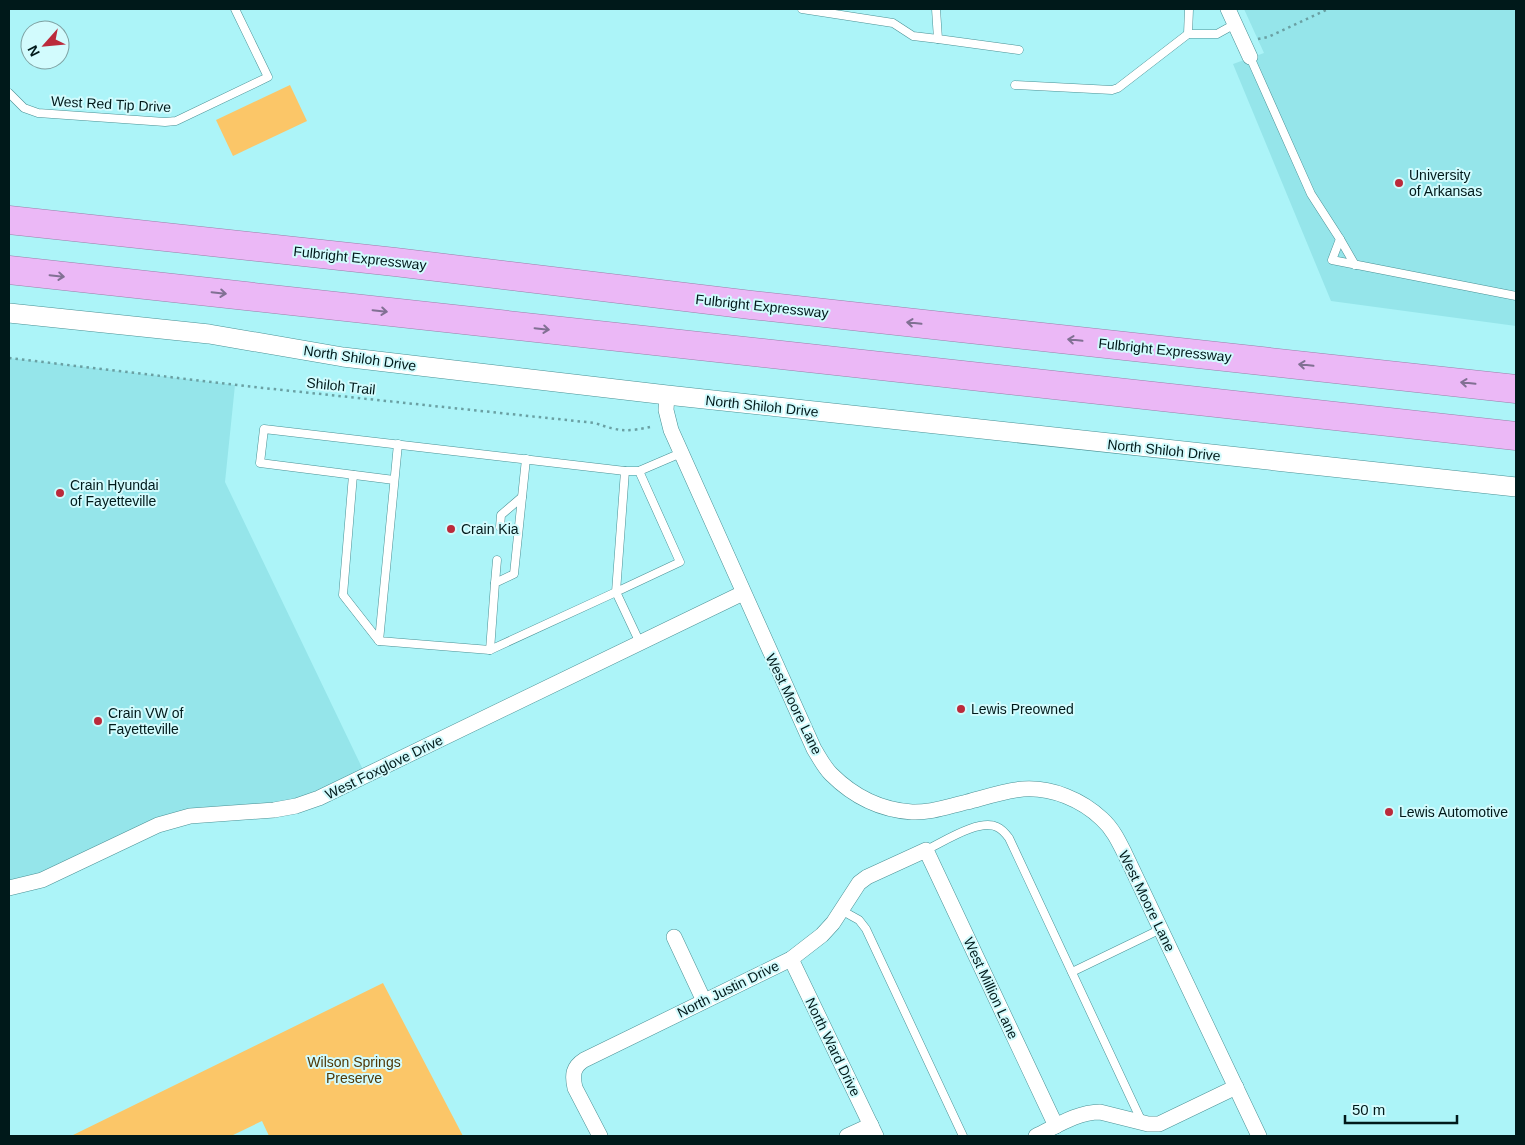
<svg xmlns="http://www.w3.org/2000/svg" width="1525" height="1145" font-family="Arial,sans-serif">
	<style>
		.built { fill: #95e5ea }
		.green { fill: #fbc668 }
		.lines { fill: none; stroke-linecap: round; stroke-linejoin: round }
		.service-casing { stroke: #4a9195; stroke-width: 9 }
		.minor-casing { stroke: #4a9195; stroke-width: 16 }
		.tertiary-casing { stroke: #4a9195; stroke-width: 20 }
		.motorway-casing { stroke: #9980a9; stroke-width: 29 }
		.path { stroke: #6aa0a3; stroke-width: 2.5; stroke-dasharray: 2.5 4; stroke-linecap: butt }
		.service { stroke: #fff; stroke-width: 8 }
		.minor { stroke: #fff; stroke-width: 15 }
		.tertiary { stroke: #fff; stroke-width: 19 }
		.motorway { stroke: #ebb8f6; stroke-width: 28 }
		.oneway { stroke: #817093 }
		.poi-dot { fill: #bb2a3b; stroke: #d2fbfd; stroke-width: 2 }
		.labels { text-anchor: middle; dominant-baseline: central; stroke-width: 4; stroke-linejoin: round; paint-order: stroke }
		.street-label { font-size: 14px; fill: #00191a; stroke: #d2fbfd }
		.poi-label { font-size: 14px; fill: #00191a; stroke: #d2fbfd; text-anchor: start }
		.park-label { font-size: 14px; fill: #4f3807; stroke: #d2fbfd }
	</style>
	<rect width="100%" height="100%" fill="#acf4f8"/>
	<g class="built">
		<path d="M1244 9H1516V326L1331 301 1233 64 1264 53Z"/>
		<path d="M9 358 235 385 225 482 366 776 319 798 190 816 9 888Z"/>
	</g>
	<g class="green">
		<path d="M290 85 307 121 233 156 216 120Z"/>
		<path d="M383 983 463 1136H269L262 1121 231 1136H71Z"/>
	</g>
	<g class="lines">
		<defs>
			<g id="service">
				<path d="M802 9 893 23 913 36 938 39"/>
				<path d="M936 9 938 39 1019 50"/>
				<path d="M1188 34 1189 9"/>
				<path d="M1250 57 1311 194 1340 239 1332 260 1516 296"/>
				<path d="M1015 85 1112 90 1118 88 1188 34H1217L1235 24"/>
				<path d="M9 93 24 108 38 113 165 122 176 121 268 77 235 9"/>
				<path d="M1340 239 1355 265"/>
				<path d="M398 444 379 641 490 650 616 592 625 471"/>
				<path d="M639 471 680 562 616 592 640 643"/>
				<path d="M353 475 343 595 379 641"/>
				<path d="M394 480 260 463 264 429 625 471H639L681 453"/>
				<path d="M500 527 501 515 522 497"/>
				<path d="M495 583 497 560"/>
				<path d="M490 650 495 583 514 574 526 459"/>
				<path d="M926 850C943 842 980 818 997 827 1002 829 1006 834 1009 838L1142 1122"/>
				<path d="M841 910 859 920 866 929 963 1136"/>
				<path d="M1072 972 1161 929"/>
			</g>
			<g id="minor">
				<path d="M1228 9 1250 57"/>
				<path d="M667 395 666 410 671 430 814 749C819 757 824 767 831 774 853 796 881 810 912 812 931 813 949 806 967 802 986 797 1004 791 1023 789 1052 787 1082 800 1102 819 1113 829 1119 842 1125 854L1259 1136"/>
				<path d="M9 888 42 880 158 825 190 816 274 810 296 806 319 798 743 593"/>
				<path d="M674 937 704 1001"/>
				<path d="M791 959 876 1136"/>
				<path d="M600 1136 575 1088C572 1075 573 1067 584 1060L791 959 822 935 833 923 859 883 867 877 926 850 1056 1126"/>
				<path d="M847 1136 871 1125"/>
				<path d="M1036 1136C1055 1127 1077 1112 1100 1112L1148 1124H1159L1236 1087"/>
			</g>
			<path id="tertiary" d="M9 313 209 334 343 357 667 395 1516 487"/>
			<g id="motorway">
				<path d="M9 220 395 262 751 305 1516 389"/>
				<path d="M9 270 1516 436"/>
			</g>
		</defs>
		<use href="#service" class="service-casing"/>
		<use href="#minor" class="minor-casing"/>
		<use href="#tertiary" class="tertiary-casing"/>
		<use href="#motorway" class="motorway-casing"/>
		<g class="path">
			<path d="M1258 39 1268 37 1328 9"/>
			<path d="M9 358 254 387 595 423C620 432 628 432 654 426"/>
		</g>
		<use href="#service" class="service"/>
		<use href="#minor" class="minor"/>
		<use href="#tertiary" class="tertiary"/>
		<use href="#motorway" class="motorway"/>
	</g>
	<defs><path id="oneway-shaft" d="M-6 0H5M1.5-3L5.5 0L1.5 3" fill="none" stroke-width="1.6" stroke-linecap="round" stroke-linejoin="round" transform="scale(1.25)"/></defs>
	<g class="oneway">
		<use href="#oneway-shaft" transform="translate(57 276) rotate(6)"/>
		<use href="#oneway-shaft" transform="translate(219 293) rotate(6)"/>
		<use href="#oneway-shaft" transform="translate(380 311) rotate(6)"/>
		<use href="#oneway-shaft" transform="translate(914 323) rotate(-174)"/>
		<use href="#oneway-shaft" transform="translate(542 329) rotate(6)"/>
		<use href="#oneway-shaft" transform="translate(1075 340) rotate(-174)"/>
		<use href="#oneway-shaft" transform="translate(1306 365) rotate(-174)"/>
		<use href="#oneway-shaft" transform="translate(1468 383) rotate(-174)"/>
	</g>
	<g class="poi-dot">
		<circle cx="1399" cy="183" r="5"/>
		<circle cx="60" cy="493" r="5"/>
		<circle cx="451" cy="529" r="5"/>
		<circle cx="961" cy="709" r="5"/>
		<circle cx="98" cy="721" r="5"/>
		<circle cx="1389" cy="812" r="5"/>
	</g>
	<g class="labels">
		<g class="street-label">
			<text transform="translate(111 104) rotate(3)">West Red Tip Drive</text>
			<text transform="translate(360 258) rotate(6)">Fulbright Expressway</text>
			<text transform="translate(762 306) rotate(6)">Fulbright Expressway</text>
			<text transform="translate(1165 350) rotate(6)">Fulbright Expressway</text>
			<text transform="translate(360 358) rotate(8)">North Shiloh Drive</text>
			<text transform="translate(341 386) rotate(6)">Shiloh Trail</text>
			<text transform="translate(762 406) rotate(6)">North Shiloh Drive</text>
			<text transform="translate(1164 450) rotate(6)">North Shiloh Drive</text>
			<text transform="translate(794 704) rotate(64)">West Moore Lane</text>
			<text transform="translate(384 767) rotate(-26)">West Foxglove Drive</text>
			<text transform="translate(1147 901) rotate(64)">West Moore Lane</text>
			<text transform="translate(991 988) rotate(65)">West Million Lane</text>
			<text transform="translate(728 989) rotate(-26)">North Justin Drive</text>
			<text transform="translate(833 1047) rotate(64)">North Ward Drive</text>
		</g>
		<g class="poi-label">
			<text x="1409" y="175">University<tspan x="1409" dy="16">of Arkansas</tspan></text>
			<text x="70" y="485">Crain Hyundai<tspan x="70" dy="16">of Fayetteville</tspan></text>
			<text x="461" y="529">Crain Kia</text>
			<text x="971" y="709">Lewis Preowned</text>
			<text x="108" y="713">Crain VW of<tspan x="108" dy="16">Fayetteville</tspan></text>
			<text x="1399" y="812">Lewis Automotive</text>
		</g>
		<g class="park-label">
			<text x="354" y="1062">Wilson Springs<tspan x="354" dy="16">Preserve</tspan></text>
		</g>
	</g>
	<rect width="1525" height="1145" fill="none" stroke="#00191a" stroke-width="20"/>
	<g transform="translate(45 45) rotate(243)"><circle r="24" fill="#d2fbfd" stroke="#7ea1a2"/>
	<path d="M0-4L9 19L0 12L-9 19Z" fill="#bb2a3b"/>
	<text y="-8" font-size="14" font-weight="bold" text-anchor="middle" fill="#00191a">N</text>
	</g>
	<path d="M1345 1115v8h112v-8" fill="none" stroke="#00191a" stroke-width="2.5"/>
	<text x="1352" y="1115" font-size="15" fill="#00191a" stroke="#d2fbfd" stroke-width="4" paint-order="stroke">50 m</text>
</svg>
